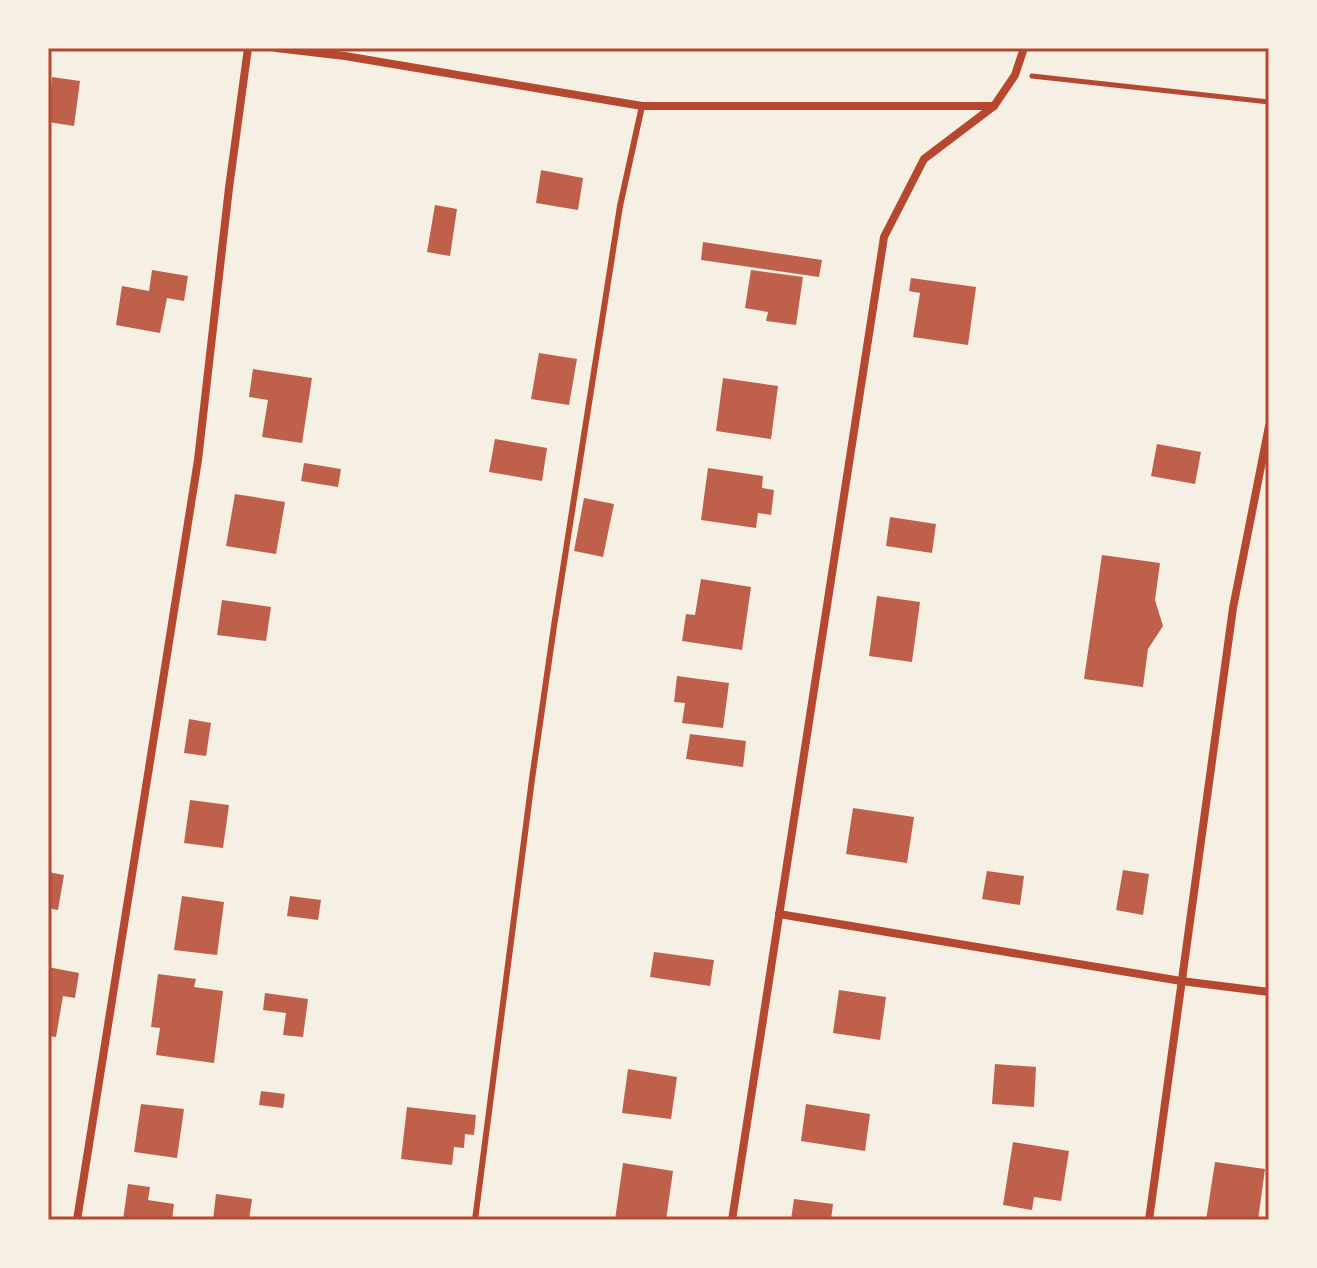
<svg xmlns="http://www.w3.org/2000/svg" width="1317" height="1268" font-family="Barlow,sans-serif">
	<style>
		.building { fill: #bf614a }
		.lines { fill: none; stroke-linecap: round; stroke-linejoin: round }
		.path { stroke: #b5482f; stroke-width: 5 }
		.service { stroke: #b5482f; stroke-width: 6 }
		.minor { stroke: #b5482f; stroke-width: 8 }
		.neatline { fill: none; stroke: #b5482f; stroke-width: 3 }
	</style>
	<rect width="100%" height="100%" fill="#f6efe4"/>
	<g class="building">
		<path d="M52 77 80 81 74 126 48 122Z"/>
		<path d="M541 170 583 178 578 210 536 203Z"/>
		<path d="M435 205 457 209 450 256 427 252Z"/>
		<path d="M703 242 822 260 819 277 701 260Z"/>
		<path d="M152 270 188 276 184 301 167 298 160 333 116 325 122 286 149 291Z"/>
		<path d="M751 270 803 277 796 325 766 321 768 312 745 308Z"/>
		<path d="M911 278 976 287 968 345 913 337 920 293 909 291Z"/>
		<path d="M539 353 577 359 569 405 531 399Z"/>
		<path d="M253 369 312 378 302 443 262 437 268 400 249 397Z"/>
		<path d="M723 378 778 386 771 439 716 431Z"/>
		<path d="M495 439 547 448 542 481 489 472Z"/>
		<path d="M1157 444 1201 452 1195 484 1151 476Z"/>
		<path d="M304 463 341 469 338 487 301 481Z"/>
		<path d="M708 468 763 476 762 488 774 490 771 515 758 513 756 528 701 520Z"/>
		<path d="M235 494 285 502 276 554 226 546Z"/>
		<path d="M584 498 614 504 603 557 574 551Z"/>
		<path d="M890 517 936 524 932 553 886 546Z"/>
		<path d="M1102 555 1160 563 1155 600 1163 626 1148 649 1143 687 1084 679Z"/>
		<path d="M701 579 751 587 742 650 682 641 686 614 695 615Z"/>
		<path d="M877 596 920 602 912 662 869 656Z"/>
		<path d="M222 600 271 607 266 641 217 635Z"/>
		<path d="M677 676 729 683 723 728 682 723 685 703 674 702Z"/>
		<path d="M189 719 211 723 206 756 184 753Z"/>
		<path d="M690 734 746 741 743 767 686 759Z"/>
		<path d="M190 800 229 805 223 848 184 843Z"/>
		<path d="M853 808 914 817 907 863 846 854Z"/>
		<path d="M1123 870 1149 874 1143 915 1116 910Z"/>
		<path d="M987 871 1024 876 1020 905 982 899Z"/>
		<path d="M48 872 64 875 58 910 48 908Z"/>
		<path d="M182 896 224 902 217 955 174 950Z"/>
		<path d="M290 896 321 900 318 920 287 916Z"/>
		<path d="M654 952 714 960 710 986 650 977Z"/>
		<path d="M48 967 79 973 75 998 63 996 56 1037 48 1036Z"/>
		<path d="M158 974 196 979 194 987 223 991 214 1063 156 1055 160 1028 151 1027Z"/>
		<path d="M839 990 886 997 880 1040 833 1033Z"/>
		<path d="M265 993 308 999 303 1037 283 1035 286 1013 263 1010Z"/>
		<path d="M995 1064 1036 1067 1034 1107 992 1104Z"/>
		<path d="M628 1069 677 1077 671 1119 622 1113Z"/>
		<path d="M261 1091 285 1094 283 1108 259 1105Z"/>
		<path d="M141 1104 184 1109 177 1158 134 1152Z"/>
		<path d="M806 1104 870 1114 865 1151 801 1141Z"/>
		<path d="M407 1107 476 1115 474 1135 465 1134 464 1148 454 1147 452 1165 401 1159Z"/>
		<path d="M1013 1142 1069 1151 1061 1201 1034 1197 1032 1210 1003 1205Z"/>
		<path d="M1215 1162 1265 1169 1258 1220H1206Z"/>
		<path d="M623 1163 673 1171 666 1220H615Z"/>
		<path d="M128 1184 150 1187 148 1200 174 1204 172 1220H123Z"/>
		<path d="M216 1194 252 1199 249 1220H213Z"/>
		<path d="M794 1199 833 1204 831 1220H791Z"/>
	</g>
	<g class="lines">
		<path class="path" d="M1032 76 1269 102"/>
		<path class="service" d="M475 1220 532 779 554 626 620 206 642 106"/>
		<g class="minor">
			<path d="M276 48 345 56 642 106H994"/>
			<path d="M779 914 1181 981 1269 992"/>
			<path d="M77 1220 198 460 229 188 248 48"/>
			<path d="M732 1220 884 237 924 159 994 106 1015 75 1024 48"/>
			<path d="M1149 1220 1233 608 1269 426"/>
		</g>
	</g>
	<rect width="1317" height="1268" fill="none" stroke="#f6efe4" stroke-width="100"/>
	<rect x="50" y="50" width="1217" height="1168" class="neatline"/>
</svg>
